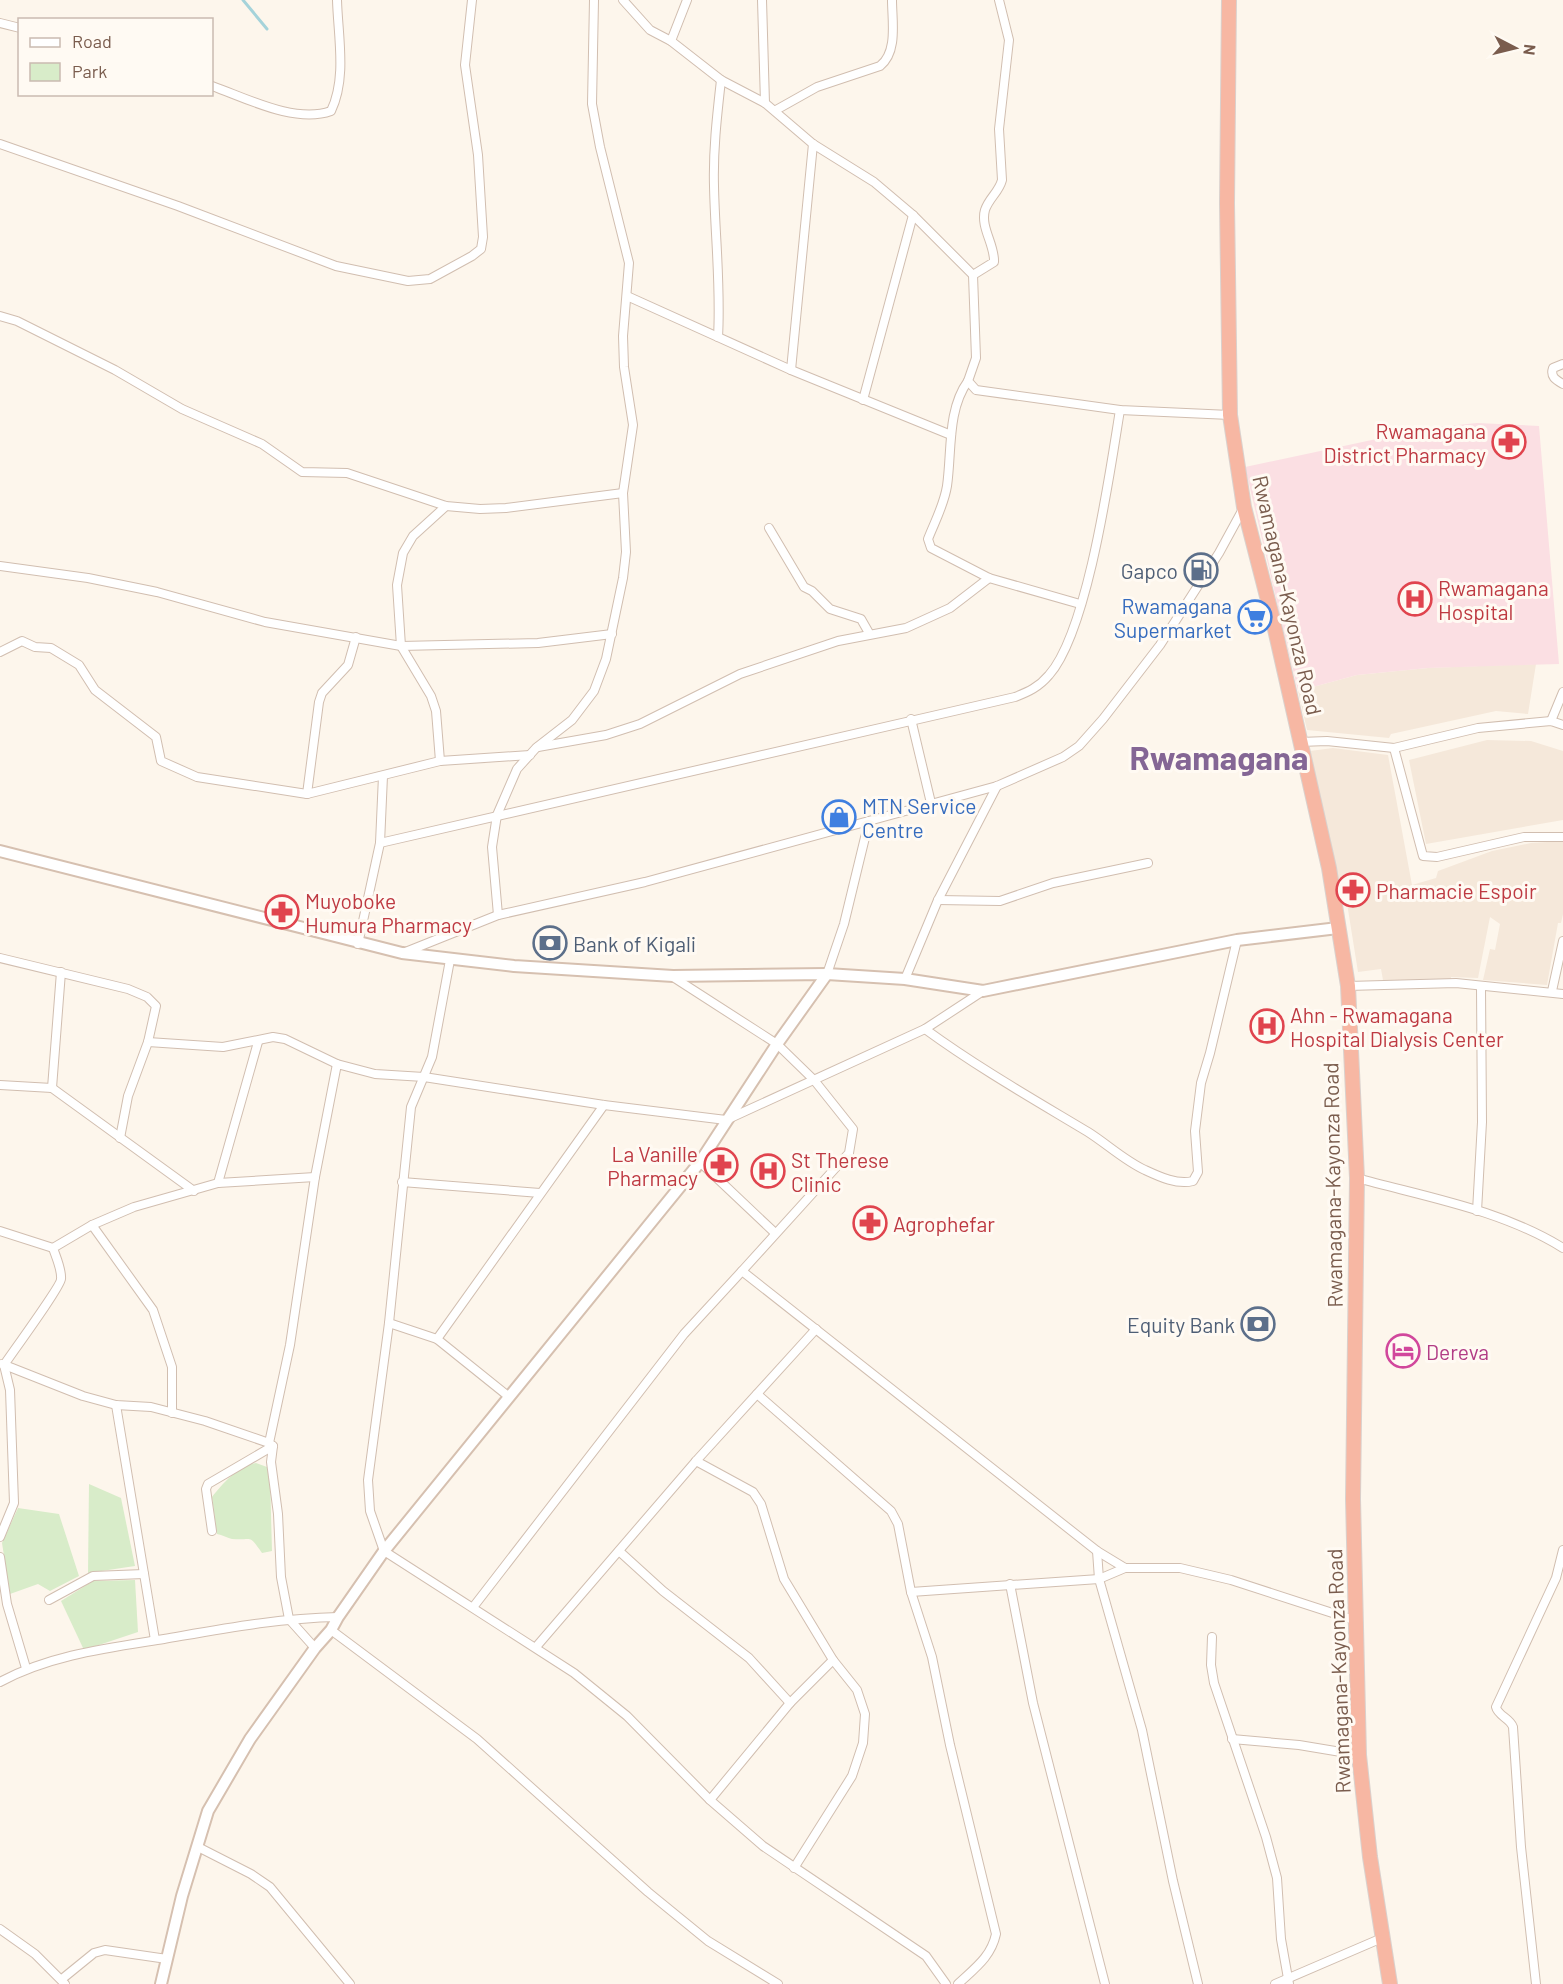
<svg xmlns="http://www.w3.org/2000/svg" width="1563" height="1984" font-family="Barlow,sans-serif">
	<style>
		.residential { fill: #f5e8da }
		.medical { fill: #fbdfe3 }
		.green { fill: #d8ecc9 }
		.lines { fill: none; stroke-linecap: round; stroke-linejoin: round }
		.stream { stroke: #a5d3da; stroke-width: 3 }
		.street-casing { stroke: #d1beb0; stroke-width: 10 }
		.secondary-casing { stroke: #d6c0b0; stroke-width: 14 }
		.highway-casing { stroke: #dad1cd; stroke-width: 16 }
		.street { stroke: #fff; stroke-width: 8 }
		.secondary { stroke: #fff; stroke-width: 10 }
		.highway { stroke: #f7b7a3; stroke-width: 14 }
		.labels { text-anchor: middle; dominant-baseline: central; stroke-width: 6; stroke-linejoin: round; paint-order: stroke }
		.health-label { font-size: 21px; fill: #be3a42; stroke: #fffaf3; text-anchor: start }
		.service-label { font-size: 21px; fill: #4e5e75; stroke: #fffaf3; text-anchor: end }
		.street-label { font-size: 21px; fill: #7a5c4d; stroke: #fffaf3 }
		.shop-label { font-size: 21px; fill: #366cbe; stroke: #fffaf3; text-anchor: end }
		.hotel-label { font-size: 21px; fill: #b23c85; stroke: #fffaf3; text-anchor: start }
		.town-label { font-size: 33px; font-weight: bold; fill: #846695; stroke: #fffaf3 }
	</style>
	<rect width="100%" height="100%" fill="#fdf6ec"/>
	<g class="residential">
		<path d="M1536 664 1528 714 1496 711 1391 734 1389 738 1307 730 1298 691 1357 675 1428 668Z"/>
		<path d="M1487 740 1531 741 1563 751V820L1426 844 1409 760Z"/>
		<path d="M1333 748 1388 755 1412 885 1436 878 1438 871 1492 851 1531 843 1563 841V914L1561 923H1558L1547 985 1483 980 1490 949 1495 950 1500 924 1490 917 1478 978 1451 977V979L1443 981 1383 980 1381 969 1358 972 1346 897 1339 889 1310 751Z"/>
	</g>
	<path class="medical" d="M1477 423 1539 426 1559 664 1428 668 1357 675 1298 691 1245 467 1428 428Z"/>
	<g class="green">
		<path d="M256 1463 267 1467 270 1477 272 1551 262 1553C248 1533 253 1541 232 1539 228 1538 222 1535 217 1534L212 1497C223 1483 238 1466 256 1463Z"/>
		<path d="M89 1484 121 1498 135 1566 88 1573Z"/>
		<path d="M18 1508 59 1514 79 1576 50 1591 38 1584 10 1594 2 1543Z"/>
		<path d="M135 1580 138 1632 84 1650 61 1601 93 1581Z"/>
	</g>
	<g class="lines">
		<path class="stream" d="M243 0 267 29"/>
		<defs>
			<g id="street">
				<path d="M623 0 650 30 671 41 721 80 765 103 813 144 874 182 913 215 973 275 976 358 968 381 976 390 1120 410 1230 415"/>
				<path d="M762 0 765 103"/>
				<path d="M0 23 20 28"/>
				<path d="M671 41 687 0"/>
				<path d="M212 86C246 98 295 124 331 111 347 78 338 36 337 0"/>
				<path d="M776 110 817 87 880 66C898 52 892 21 892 0"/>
				<path d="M0 144 178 206 336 266 408 281 430 279 472 256 481 249 483 237 478 155 465 65 472 0"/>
				<path d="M973 275 994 262C995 245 980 227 985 210 989 198 999 192 1002 180L999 129 1009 40 999 0"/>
				<path d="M627 296 791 370 951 435"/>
				<path d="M0 316 17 321 115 370 182 409 262 444 302 472 347 473 446 506 480 509 506 508 623 493"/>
				<path d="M718 337C721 286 715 237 714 186 713 150 717 116 721 80"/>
				<path d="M1563 364 1553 368C1550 377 1556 380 1563 384"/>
				<path d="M791 370 813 144"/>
				<path d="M968 381C947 410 952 451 947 486 944 505 935 521 928 539L931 548 989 578 1080 604"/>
				<path d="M863 400 913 215"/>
				<path d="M769 528 804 587 812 591 830 609 861 619 869 633"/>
				<path d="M0 566 88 578 157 592 265 622 401 646 538 643 612 634"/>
				<path d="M0 652 22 641 35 647 51 648 79 665 95 690 156 737 161 761 197 777 307 794 440 761 530 755"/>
				<path d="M911 719 931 803"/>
				<path d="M1551 721 1563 692"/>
				<path d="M1300 742 1327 741 1394 748 1478 728 1551 721 1563 725"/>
				<path d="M538 747 606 735 640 724 740 674 838 641 906 628 950 608 989 578"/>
				<path d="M1394 748 1423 856 1437 857 1524 837H1563"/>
				<path d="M440 761 436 711 431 696 401 646 397 585 403 553 413 536 446 506"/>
				<path d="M307 794 319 702 322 693 348 665 356 637"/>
				<path d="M380 843 1015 697C1028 692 1039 687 1049 675 1088 631 1110 471 1120 410"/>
				<path d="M938 900 1000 901 1053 883 1148 863"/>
				<path d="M498 915 492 847 497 815 517 769 536 748 572 720 594 691 606 659 623 578 626 552 623 493 633 425 624 367 623 336 629 263 600 147 592 104 594 0"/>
				<path d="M358 944 380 843 383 776"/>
				<path d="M403 953 498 915 645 882 997 786 1063 757 1079 746 1103 719 1160 645 1219 553 1243 509"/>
				<path d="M0 958 128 989 147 997 156 1006 148 1042 128 1096 120 1138"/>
				<path d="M450 960 432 1057 411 1107 389 1323 368 1480 370 1511 384 1551 574 1673 627 1716 710 1800 763 1846 926 1956 946 1984"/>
				<path d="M827 974 844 924 869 821"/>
				<path d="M673 977 777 1044 814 1080 853 1129 849 1153 742 1271 1097 1551 1125 1568H1180L1231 1580 1354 1620"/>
				<path d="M905 979 938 900 997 786"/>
				<path d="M1348 986 1456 983 1563 994"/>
				<path d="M1552 991 1563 941"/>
				<path d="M925 1029C977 1067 1033 1099 1088 1132 1107 1144 1125 1161 1145 1170 1160 1177 1177 1185 1193 1181L1198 1172 1195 1131 1201 1083 1210 1053 1237 940"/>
				<path d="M148 1042 223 1047 273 1037 285 1039 337 1064"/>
				<path d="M0 1085 52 1088 194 1191"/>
				<path d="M52 1088 61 972"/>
				<path d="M700 1162 774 1232"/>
				<path d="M1357 1178C1426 1197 1502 1210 1563 1248"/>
				<path d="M402 1182 540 1193"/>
				<path d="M218 1183 258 1042"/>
				<path d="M1477 1211 1482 1122 1481 988"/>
				<path d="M92 1225 153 1310 172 1367V1413"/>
				<path d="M0 1231 53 1248"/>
				<path d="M389 1323 437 1339 508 1396"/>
				<path d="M437 1339 604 1105"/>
				<path d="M2 1364 83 1396 116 1405 151 1407 205 1421 269 1443"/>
				<path d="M757 1394 891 1511 898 1524 911 1592 932 1657 950 1745 996 1934C991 1957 975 1968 958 1984"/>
				<path d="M116 1405 155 1640"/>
				<path d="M696 1461 753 1492 761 1504 784 1579 833 1660 857 1690 865 1714 863 1743 852 1776 794 1868"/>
				<path d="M212 1531 206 1489 208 1484 273 1446"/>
				<path d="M0 1537 14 1503 10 1390 4 1365C12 1353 61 1286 61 1279 62 1270 56 1257 53 1248L92 1225 134 1207 218 1183 315 1177"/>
				<path d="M619 1551 663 1591 749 1658 790 1703"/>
				<path d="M1097 1551 1099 1579 1142 1730 1173 1881 1198 1984"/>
				<path d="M0 1557 7 1604 26 1668"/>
				<path d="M1010 1584 1033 1703 1105 1984"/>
				<path d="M911 1592 1099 1579 1125 1568"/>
				<path d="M49 1600 93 1576 144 1574"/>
				<path d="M474 1606 684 1334 742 1271"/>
				<path d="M331 1630 477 1739 648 1892 708 1941 778 1984"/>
				<path d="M1212 1637 1211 1665 1214 1683 1266 1837 1277 1878 1281 1939 1289 1984"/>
				<path d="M536 1647 696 1461 816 1329"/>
				<path d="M315 1648 289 1619 281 1577 278 1514 271 1462 273 1446 269 1443 290 1345 315 1177 337 1064 375 1074 424 1077 604 1105 726 1120 925 1029 983 991"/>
				<path d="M0 1682C50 1655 108 1648 164 1639 222 1629 279 1618 338 1617"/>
				<path d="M1232 1739 1299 1745 1359 1755"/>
				<path d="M710 1800 790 1703 833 1660"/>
				<path d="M198 1847 251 1874 270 1887 350 1984"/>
				<path d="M0 1929 35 1954 65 1984"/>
				<path d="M62 1979 94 1953 105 1950 167 1959"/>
				<path d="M1275 1984 1382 1938"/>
				<path d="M1536 1984 1521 1847 1513 1727C1510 1718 1498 1716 1496 1707L1556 1578 1563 1550"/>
			</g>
			<g id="secondary">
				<path d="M0 851 402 953 514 966 673 976 827 974 905 979 983 991 1237 940 1338 928"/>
				<path d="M161 1984 182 1896 208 1811 250 1739 315 1648 331 1630 338 1617 384 1551 700 1162 777 1044 827 974"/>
			</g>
			<path id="highway" d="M1229 0 1227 203 1230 415 1244 507 1272 616 1329 868 1348 986 1357 1178 1353 1499 1359 1755 1370 1857 1390 1984"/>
		</defs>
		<use href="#street" class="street-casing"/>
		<use href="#secondary" class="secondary-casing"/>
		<use href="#highway" class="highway-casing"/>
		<use href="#street" class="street"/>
		<use href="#secondary" class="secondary"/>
		<use href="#highway" class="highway"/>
	</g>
	<defs>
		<symbol id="pharmacy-ring" viewBox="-11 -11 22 22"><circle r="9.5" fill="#fffaf3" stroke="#e0444e" stroke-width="1.5"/><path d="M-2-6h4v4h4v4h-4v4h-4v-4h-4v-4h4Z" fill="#e0444e"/></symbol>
		<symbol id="fuel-ring" viewBox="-11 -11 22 22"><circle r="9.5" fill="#fffaf3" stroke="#5c6f8a" stroke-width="1.5"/><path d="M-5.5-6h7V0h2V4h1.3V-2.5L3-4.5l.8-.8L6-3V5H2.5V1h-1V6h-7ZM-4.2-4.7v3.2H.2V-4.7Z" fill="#5c6f8a"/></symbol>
		<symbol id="hospital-ring" viewBox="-11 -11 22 22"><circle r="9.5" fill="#fffaf3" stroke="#e0444e" stroke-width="1.5"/><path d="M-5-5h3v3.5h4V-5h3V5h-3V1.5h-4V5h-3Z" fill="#e0444e"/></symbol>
		<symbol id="supermarket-ring" viewBox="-11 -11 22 22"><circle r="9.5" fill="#fffaf3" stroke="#3f7fe0" stroke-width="1.5"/><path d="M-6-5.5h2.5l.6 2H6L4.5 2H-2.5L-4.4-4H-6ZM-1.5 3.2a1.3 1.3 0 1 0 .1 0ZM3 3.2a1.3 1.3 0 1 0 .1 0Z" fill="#3f7fe0"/></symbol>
		<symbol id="shop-ring" viewBox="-11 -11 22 22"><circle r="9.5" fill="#fffaf3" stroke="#3f7fe0" stroke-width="1.5"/><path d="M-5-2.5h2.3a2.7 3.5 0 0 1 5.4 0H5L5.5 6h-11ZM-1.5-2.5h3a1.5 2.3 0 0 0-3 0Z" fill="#3f7fe0"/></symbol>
		<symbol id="bank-ring" viewBox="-11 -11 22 22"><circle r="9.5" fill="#fffaf3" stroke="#5c6f8a" stroke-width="1.5"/><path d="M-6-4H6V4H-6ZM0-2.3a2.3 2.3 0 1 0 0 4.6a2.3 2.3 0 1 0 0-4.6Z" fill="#5c6f8a"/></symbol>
		<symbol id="hotel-ring" viewBox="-11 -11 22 22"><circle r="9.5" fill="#fffaf3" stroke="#d1479c" stroke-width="1.5"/><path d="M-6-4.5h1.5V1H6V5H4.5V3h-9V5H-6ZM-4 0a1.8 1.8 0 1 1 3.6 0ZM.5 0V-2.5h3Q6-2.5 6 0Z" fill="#d1479c"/></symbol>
	</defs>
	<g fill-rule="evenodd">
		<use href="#pharmacy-ring" x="1490" y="423" width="38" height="38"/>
		<use href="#fuel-ring" x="1182" y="551" width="38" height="38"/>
		<use href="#hospital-ring" x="1396" y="580" width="38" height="38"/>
		<use href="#supermarket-ring" x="1236" y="598" width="38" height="38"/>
		<use href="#shop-ring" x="820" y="798" width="38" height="38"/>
		<use href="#pharmacy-ring" x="1334" y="871" width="38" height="38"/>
		<use href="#pharmacy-ring" x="263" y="893" width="38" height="38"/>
		<use href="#bank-ring" x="531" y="924" width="38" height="38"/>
		<use href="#hospital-ring" x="1248" y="1007" width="38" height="38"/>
		<use href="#pharmacy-ring" x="702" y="1146" width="38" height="38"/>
		<use href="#hospital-ring" x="749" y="1152" width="38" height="38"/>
		<use href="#pharmacy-ring" x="851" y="1204" width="38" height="38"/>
		<use href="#bank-ring" x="1239" y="1305" width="38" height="38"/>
		<use href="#hotel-ring" x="1384" y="1332" width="38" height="38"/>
	</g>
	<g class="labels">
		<g class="health-label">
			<text x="1486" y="430" text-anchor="end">Rwamagana<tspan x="1486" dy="24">District Pharmacy</tspan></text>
			<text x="1438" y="587">Rwamagana<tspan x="1438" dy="24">Hospital</tspan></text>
			<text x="1376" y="890">Pharmacie Espoir</text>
			<text x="305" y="900">Muyoboke<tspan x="305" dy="24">Humura Pharmacy</tspan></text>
			<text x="1290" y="1014">Ahn - Rwamagana<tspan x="1290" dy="24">Hospital Dialysis Center</tspan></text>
			<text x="698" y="1153" text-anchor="end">La Vanille<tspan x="698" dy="24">Pharmacy</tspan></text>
			<text x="791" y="1159">St Therese<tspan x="791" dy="24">Clinic</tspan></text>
			<text x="893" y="1223">Agrophefar</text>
		</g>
		<g class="service-label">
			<text x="1178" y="570">Gapco</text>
			<text x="573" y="943" text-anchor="start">Bank of Kigali</text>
			<text x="1235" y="1324">Equity Bank</text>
		</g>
		<g class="street-label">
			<text transform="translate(1288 595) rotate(77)">Rwamagana-Kayonza Road</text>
			<text transform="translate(1332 1185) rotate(-91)">Rwamagana-Kayonza Road</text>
			<text transform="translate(1338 1671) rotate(-92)">Rwamagana-Kayonza Road</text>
		</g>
		<g class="shop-label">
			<text x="1232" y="605">Rwamagana<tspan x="1232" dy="24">Supermarket</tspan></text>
			<text x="862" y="805" text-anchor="start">MTN Service<tspan x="862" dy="24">Centre</tspan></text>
		</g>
		<g class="hotel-label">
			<text x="1426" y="1351">Dereva</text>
		</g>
		<g class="town-label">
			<text x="1219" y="757">Rwamagana</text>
		</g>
	</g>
	<rect x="18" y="18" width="195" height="78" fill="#fffaf3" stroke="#cabbb1" stroke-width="1.5"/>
	<rect x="30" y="38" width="30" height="9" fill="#ffffff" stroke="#cabbb1" stroke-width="1.5"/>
	<text x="72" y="48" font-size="18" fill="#7a5c4d">Road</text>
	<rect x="30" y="63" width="30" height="18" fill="#d8ecc9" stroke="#cabbb1" stroke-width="1.5"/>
	<text x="72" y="78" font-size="18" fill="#7a5c4d">Park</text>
	<g transform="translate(1515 48) rotate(97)" stroke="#fffaf3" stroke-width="4.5" paint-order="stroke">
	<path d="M0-4.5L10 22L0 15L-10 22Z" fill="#7a5c4d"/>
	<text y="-9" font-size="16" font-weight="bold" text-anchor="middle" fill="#7a5c4d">N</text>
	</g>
</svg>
